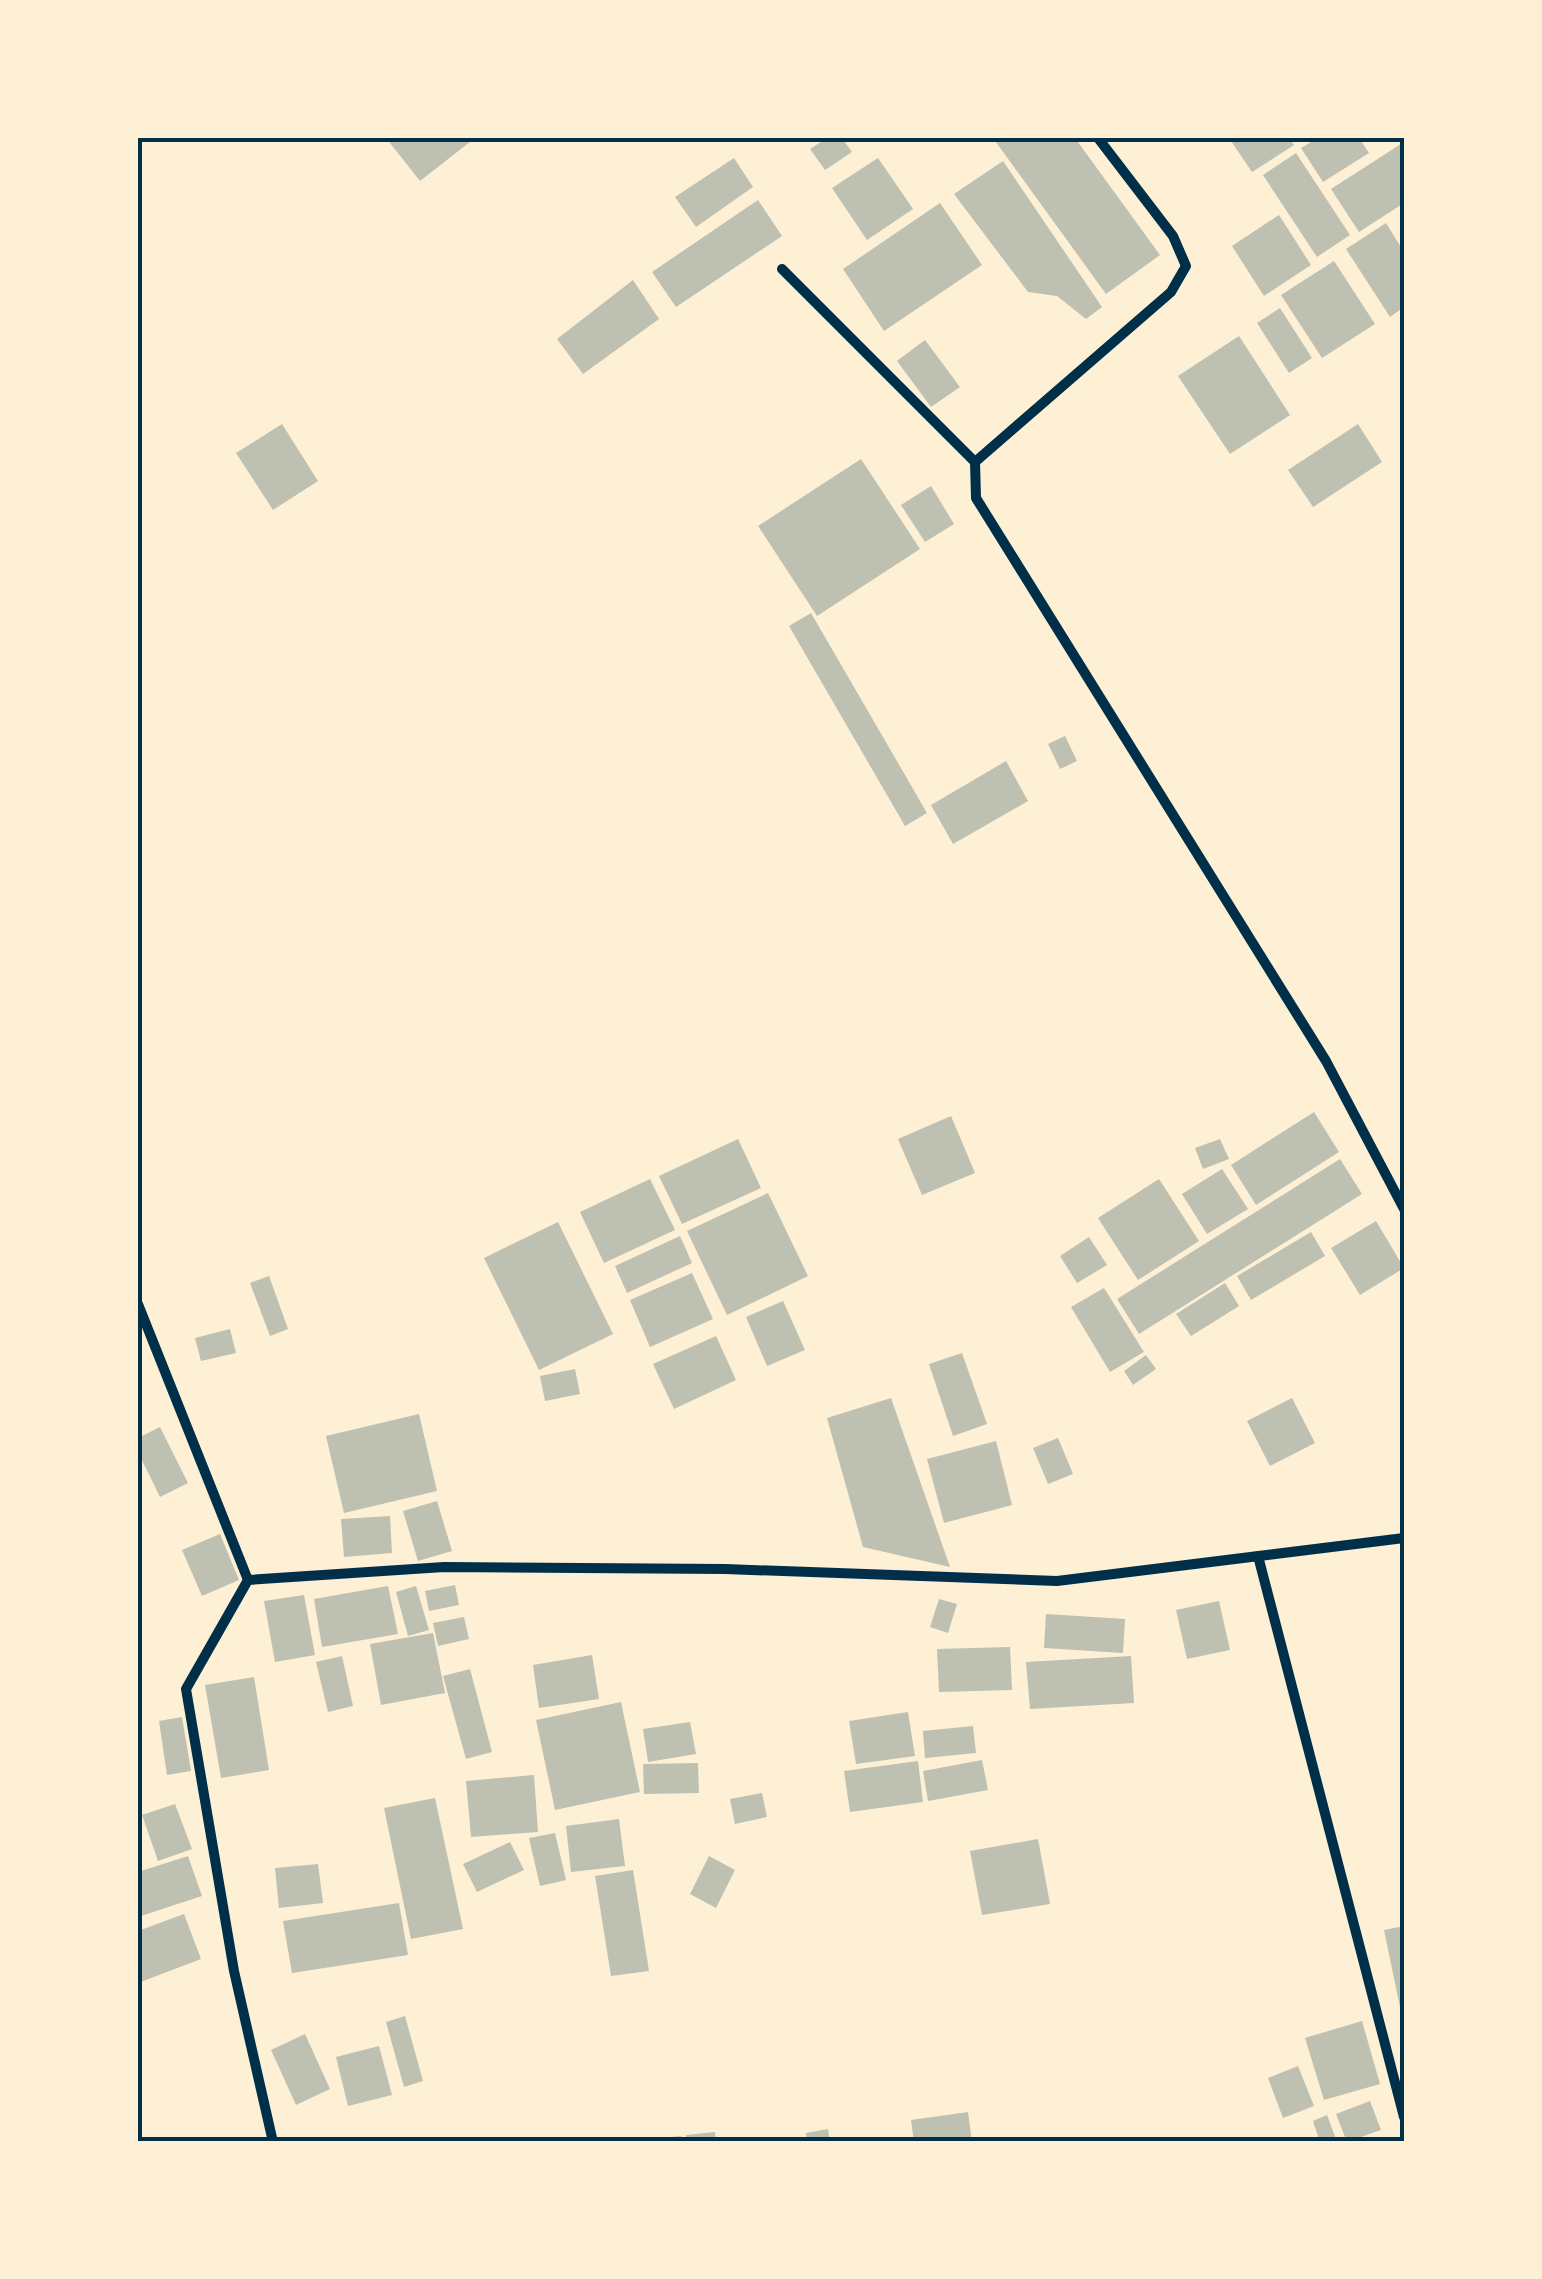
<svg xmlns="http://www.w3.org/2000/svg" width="1542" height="2279" font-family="Roboto,sans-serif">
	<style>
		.building { fill: #bec0b2 }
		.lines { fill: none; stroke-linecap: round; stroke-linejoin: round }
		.minor { stroke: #003049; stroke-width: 10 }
		.neatline { fill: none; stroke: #003049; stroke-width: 4 }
	</style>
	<rect width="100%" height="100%" fill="#fdf0d5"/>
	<g class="building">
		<path d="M386 138H475L420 181Z"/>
		<path d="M827 138H842L852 152 825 170 810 149Z"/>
		<path d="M993 138H1075L1160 255 1106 294Z"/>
		<path d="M1229 138H1289L1294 145 1252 172Z"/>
		<path d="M1318 138H1359L1369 153 1323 182 1301 148Z"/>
		<path d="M1404 142V203L1359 232 1331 189Z"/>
		<path d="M1296 153 1350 235 1317 257 1263 175Z"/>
		<path d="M734 158 753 187 696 227 675 197Z"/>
		<path d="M878 158 913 209 867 240 832 188Z"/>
		<path d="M1003 161 1102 307 1086 319 1057 296 1028 292 954 194Z"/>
		<path d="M758 200 782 236 676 307 652 272Z"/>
		<path d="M940 203 982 265 884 331 843 269Z"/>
		<path d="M1279 215 1311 265 1264 296 1232 246Z"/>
		<path d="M1386 223 1404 252V307L1390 317 1346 249Z"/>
		<path d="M1334 261 1375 324 1322 358 1281 295Z"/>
		<path d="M633 280 659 319 583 374 557 339Z"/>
		<path d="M1280 308 1312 358 1289 373 1257 323Z"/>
		<path d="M1239 336 1290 415 1230 454 1178 376Z"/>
		<path d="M925 340 960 387 931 407 897 361Z"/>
		<path d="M282 424 318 481 273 510 236 453Z"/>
		<path d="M1358 424 1382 462 1313 507 1288 470Z"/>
		<path d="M861 459 920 549 817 616 758 526Z"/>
		<path d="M931 486 954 524 925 542 901 505Z"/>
		<path d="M811 613 927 813 905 826 789 626Z"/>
		<path d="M1065 736 1077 761 1060 769 1048 744Z"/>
		<path d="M1006 761 1028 801 953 844 931 805Z"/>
		<path d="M1314 1112 1339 1152 1256 1205 1231 1165Z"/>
		<path d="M951 1116 975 1173 922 1195 898 1139Z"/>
		<path d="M738 1139 761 1188 682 1224 659 1176Z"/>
		<path d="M1220 1139 1229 1159 1203 1169 1195 1148Z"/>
		<path d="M1340 1159 1362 1194 1139 1334 1117 1299Z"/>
		<path d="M1222 1169 1248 1209 1207 1234 1182 1194Z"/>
		<path d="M650 1179 675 1230 604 1263 580 1212Z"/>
		<path d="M1159 1179 1199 1241 1138 1280 1098 1218Z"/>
		<path d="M768 1193 808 1276 727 1315 687 1231Z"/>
		<path d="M1376 1221 1404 1268 1360 1295 1331 1248Z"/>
		<path d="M558 1222 613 1334 539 1370 484 1258Z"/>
		<path d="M1311 1232 1325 1256 1251 1300 1237 1276Z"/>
		<path d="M680 1236 692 1263 627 1293 615 1266Z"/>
		<path d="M1089 1237 1107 1265 1077 1283 1060 1256Z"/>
		<path d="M692 1273 713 1319 650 1347 630 1300Z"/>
		<path d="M269 1276 288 1329 270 1336 250 1283Z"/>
		<path d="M1225 1283 1239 1306 1191 1336 1176 1314Z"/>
		<path d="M1104 1288 1144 1352 1110 1372 1071 1307Z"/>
		<path d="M783 1301 805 1350 767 1366 746 1317Z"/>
		<path d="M230 1329 236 1353 201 1361 195 1338Z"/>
		<path d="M716 1336 736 1380 674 1409 653 1364Z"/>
		<path d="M962 1353 987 1424 953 1436 929 1364Z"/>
		<path d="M1146 1355 1156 1369 1133 1385 1124 1371Z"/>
		<path d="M575 1369 580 1394 545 1401 540 1376Z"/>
		<path d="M891 1398 950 1567 863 1547 827 1418Z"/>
		<path d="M1292 1398 1315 1443 1270 1466 1247 1421Z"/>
		<path d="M419 1414 437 1491 344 1513 326 1436Z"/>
		<path d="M160 1427 188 1483 160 1497 138 1452V1438Z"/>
		<path d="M1058 1438 1073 1474 1048 1484 1033 1448Z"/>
		<path d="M996 1441 1012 1505 944 1523 927 1459Z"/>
		<path d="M437 1501 452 1551 418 1561 403 1511Z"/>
		<path d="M390 1516 392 1553 344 1557 341 1519Z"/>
		<path d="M220 1534 239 1580 202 1596 182 1550Z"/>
		<path d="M455 1585 459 1605 429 1611 425 1591Z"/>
		<path d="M388 1586 398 1634 322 1647 314 1599Z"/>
		<path d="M416 1586 429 1630 408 1636 396 1592Z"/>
		<path d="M304 1595 315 1655 275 1662 264 1601Z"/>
		<path d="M939 1599 957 1604 948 1633 930 1627Z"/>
		<path d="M1219 1601 1230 1650 1187 1659 1176 1610Z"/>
		<path d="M1046 1614 1125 1619 1123 1653 1044 1648Z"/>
		<path d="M464 1617 469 1639 438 1646 433 1623Z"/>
		<path d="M433 1633 445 1693 381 1705 370 1644Z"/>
		<path d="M1010 1647 1012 1690 939 1692 937 1649Z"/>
		<path d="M592 1655 599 1699 539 1708 533 1665Z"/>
		<path d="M342 1656 353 1706 328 1712 316 1662Z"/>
		<path d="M1131 1656 1134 1703 1030 1709 1026 1662Z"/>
		<path d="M470 1669 492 1752 466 1759 443 1676Z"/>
		<path d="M254 1677 269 1770 221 1778 205 1685Z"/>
		<path d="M621 1702 640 1792 555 1810 536 1720Z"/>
		<path d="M908 1712 915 1756 856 1764 849 1721Z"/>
		<path d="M182 1717 191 1771 167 1775 159 1721Z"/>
		<path d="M690 1722 696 1754 648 1762 643 1729Z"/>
		<path d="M973 1726 976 1753 925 1758 923 1731Z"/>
		<path d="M982 1760 988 1790 928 1801 923 1771Z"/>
		<path d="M918 1761 923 1802 850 1812 844 1771Z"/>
		<path d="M698 1763 699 1793 644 1794 643 1764Z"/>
		<path d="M534 1775 538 1832 471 1837 466 1781Z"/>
		<path d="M762 1793 767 1817 735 1824 730 1799Z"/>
		<path d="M435 1798 463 1929 411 1939 384 1808Z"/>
		<path d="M175 1804 192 1849 158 1861 142 1815Z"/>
		<path d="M619 1819 625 1866 571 1872 566 1826Z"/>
		<path d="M555 1833 566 1880 540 1886 529 1838Z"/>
		<path d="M1038 1839 1050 1904 982 1915 970 1851Z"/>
		<path d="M510 1842 524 1870 477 1892 463 1864Z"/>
		<path d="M188 1856 202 1896 138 1917V1872Z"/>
		<path d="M709 1856 735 1870 716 1908 690 1894Z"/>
		<path d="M318 1864 323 1903 279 1908 275 1868Z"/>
		<path d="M633 1870 649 1971 611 1976 595 1876Z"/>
		<path d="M399 1903 408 1955 292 1973 283 1921Z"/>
		<path d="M184 1914 201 1959 138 1983V1931Z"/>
		<path d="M1404 1926V2012H1401L1384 1930Z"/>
		<path d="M405 2016 423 2081 404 2087 386 2022Z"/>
		<path d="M1362 2021 1380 2084 1324 2100 1305 2038Z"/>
		<path d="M305 2034 330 2089 296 2105 271 2050Z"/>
		<path d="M379 2046 392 2095 348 2106 336 2057Z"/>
		<path d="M1298 2066 1314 2106 1283 2118 1268 2078Z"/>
		<path d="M1370 2101 1381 2130 1347 2142 1336 2114Z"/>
		<path d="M968 2112 972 2142H914L911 2120Z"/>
		<path d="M1327 2115 1337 2142H1320L1313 2121Z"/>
		<path d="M828 2129 830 2142H807L806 2133Z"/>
		<path d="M715 2132 716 2142H687L686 2135Z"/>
		<path d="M681 2136V2142H650V2139Z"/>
	</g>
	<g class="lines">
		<g class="minor">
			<path d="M1098 138 1173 236 1186 266 1171 292 975 462 976 498 1326 1061 1404 1209"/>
			<path d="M782 269 975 462"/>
			<path d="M138 1304 248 1580"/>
			<path d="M1258 1556 1404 2117"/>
			<path d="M248 1580 444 1567 725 1569 1057 1581 1404 1538"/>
			<path d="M248 1580 186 1689 234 1971 273 2142"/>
		</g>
	</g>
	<rect width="1542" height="2279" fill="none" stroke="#fdf0d5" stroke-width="280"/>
	<rect x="140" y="140" width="1262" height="1999" class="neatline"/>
</svg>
